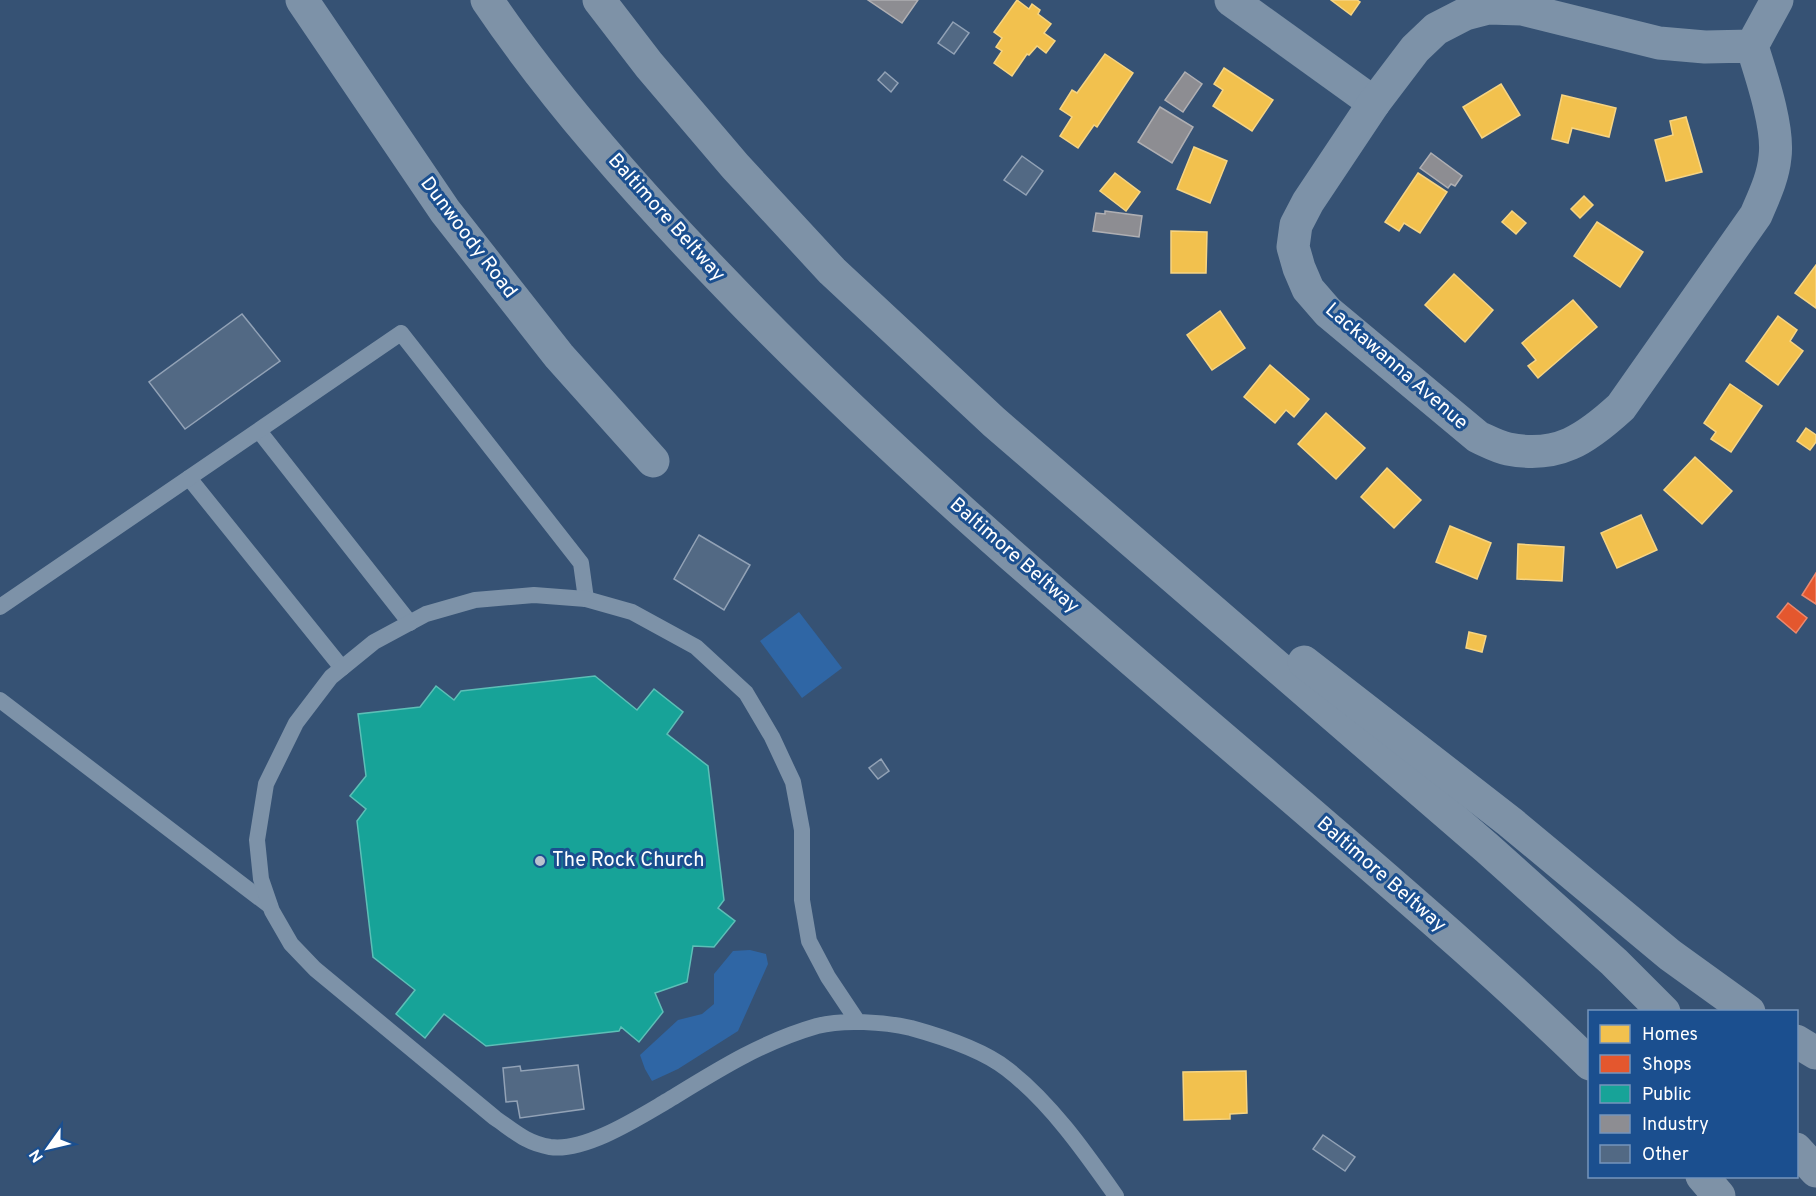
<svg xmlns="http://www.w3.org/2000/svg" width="1816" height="1196" font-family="Overpass,sans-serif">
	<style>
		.green { fill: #2f66a5 }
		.homes { fill: #f2c14e; stroke: #f6d483; stroke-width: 1.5 }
		.shops { fill: #e4572e; stroke: #ec896d; stroke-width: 1.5 }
		.public { fill: #17a398; stroke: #5dbfb7; stroke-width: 1.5 }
		.industry { fill: #8d8d92; stroke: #afafb3; stroke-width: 1.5 }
		.building { fill: #526984; stroke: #92a2b6; stroke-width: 1.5 }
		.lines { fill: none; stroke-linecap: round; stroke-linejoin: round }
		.lane { stroke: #7d92a8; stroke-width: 16 }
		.street { stroke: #7d92a8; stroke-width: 33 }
		.highway { stroke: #7e92a7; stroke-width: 33 }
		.poi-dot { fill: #b9c2ce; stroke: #1b4f8f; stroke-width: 2 }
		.labels { text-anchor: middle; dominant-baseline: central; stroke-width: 6; stroke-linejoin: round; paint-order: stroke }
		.street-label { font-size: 20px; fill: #fff; stroke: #1b4f8f }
		.poi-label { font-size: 20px; fill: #fff; stroke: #1b4f8f; text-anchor: start }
	</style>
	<rect width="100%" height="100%" fill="#365274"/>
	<g class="green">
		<path d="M799 612 842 668 802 698 760 641Z"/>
		<path d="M750 950 766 954 768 964 738 1031 678 1069 652 1081 645 1069 640 1055 678 1020 702 1014 714 1004V974L733 951Z"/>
	</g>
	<g class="homes">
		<path d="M1017 0 1029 9 1032 4 1040 10 1038 14 1051 24 1044 33 1055 41 1046 53 1037 46 1029 55 1027 54 1012 76 994 63 1002 51 996 47 1002 38 994 32Z"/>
		<path d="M1331 0H1357L1360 2 1351 15Z"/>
		<path d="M1105 54 1133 73 1097 127 1094 125 1078 148 1060 136 1072 117 1060 109 1072 90 1077 93Z"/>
		<path d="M1224 68 1273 100 1252 131 1213 106 1223 90 1214 84Z"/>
		<path d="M1501 84 1520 115 1482 138 1463 107Z"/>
		<path d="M1562 95 1616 108 1609 137 1572 128 1568 143 1552 139Z"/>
		<path d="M1686 117 1702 172 1666 181 1655 140 1673 135 1670 121Z"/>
		<path d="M1194 147 1227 161 1210 203 1177 189Z"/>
		<path d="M1115 173 1140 192 1126 211 1100 191Z"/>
		<path d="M1418 173 1447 192 1420 233 1404 223 1399 231 1385 222Z"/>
		<path d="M1584 196 1593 205 1580 218 1571 209Z"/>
		<path d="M1512 211 1526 223 1516 234 1502 222Z"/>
		<path d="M1597 222 1643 252 1620 287 1574 256Z"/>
		<path d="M1171 231 1207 232 1206 273H1171Z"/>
		<path d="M1816 265V308L1795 293Z"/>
		<path d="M1454 274 1493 310 1465 342 1425 305Z"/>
		<path d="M1573 300 1597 327 1538 378 1528 366 1536 360 1522 343Z"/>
		<path d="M1220 311 1245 348 1212 370 1187 335Z"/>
		<path d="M1778 316 1797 330 1790 341 1803 351 1778 385 1746 361Z"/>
		<path d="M1270 365 1309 399 1294 417 1286 410 1275 423 1244 397Z"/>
		<path d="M1730 384 1762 406 1731 452 1711 439 1716 432 1704 423Z"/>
		<path d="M1326 413 1365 448 1336 479 1298 444Z"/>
		<path d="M1806 428 1816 435V442L1810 450 1797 441Z"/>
		<path d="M1695 457 1732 491 1702 524 1664 490Z"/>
		<path d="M1387 468 1421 500 1394 528 1361 497Z"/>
		<path d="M1641 515 1657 550 1617 568 1601 533Z"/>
		<path d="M1450 526 1491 543 1477 579 1436 562Z"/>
		<path d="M1518 544 1564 547 1562 581 1517 579Z"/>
		<path d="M1469 632 1486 636 1482 652 1466 648Z"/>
		<path d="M1246 1071 1247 1113 1230 1114V1119L1184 1120 1183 1072Z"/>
	</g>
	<g class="shops">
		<path d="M1816 573V604L1802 595Z"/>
		<path d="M1788 603 1807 618 1796 633 1777 617Z"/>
	</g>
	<path class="public" d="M595 676 637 710 654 689 683 712 667 734 708 766 724 900 718 908 735 921 714 947 693 946 687 982 655 993 663 1012 639 1042 621 1027 619 1031 486 1046 444 1014 425 1038 396 1014 415 990 373 957 357 821 366 809 350 796 366 776 358 714 420 707 436 686 454 700 461 691Z"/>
	<g class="industry">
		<path d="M868 0H918L902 23Z"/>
		<path d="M1185 72 1202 84 1183 112 1165 100Z"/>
		<path d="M1160 107 1193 127 1172 163 1138 142Z"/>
		<path d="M1431 153 1462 176 1455 186 1451 184 1448 188 1420 168Z"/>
		<path d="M1105 211 1142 216 1139 237 1093 231 1096 213 1105 214Z"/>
	</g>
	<g class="building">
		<path d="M953 22 969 33 954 54 938 43Z"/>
		<path d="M885 72 898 83 891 92 878 80Z"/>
		<path d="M1022 156 1043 171 1026 195 1004 180Z"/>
		<path d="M242 314 280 361 185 429 149 382Z"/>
		<path d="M699 535 750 565 724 610 674 579Z"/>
		<path d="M881 759 889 771 878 779 869 768Z"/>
		<path d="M578 1065 584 1109 520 1118 517 1101 506 1102 503 1068 520 1066 521 1071Z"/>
		<path d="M1323 1135 1355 1157 1345 1171 1313 1149Z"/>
	</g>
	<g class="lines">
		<g class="lane">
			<path d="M259 431 410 623"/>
			<path d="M189 478 342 668"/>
			<path d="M0 607 401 333 581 563 586 599"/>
			<path d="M0 700 270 906"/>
			<path d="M858 1022 828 977 809 941 802 900V830L793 782 772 737 746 693 696 647 632 612 586 599 534 595 475 600 426 614 374 642 331 677 296 723 266 784 257 840 261 879 272 911 291 944 315 969 495 1118C514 1131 526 1143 550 1147 585 1152 638 1118 667 1101 716 1071 761 1042 817 1026 844 1019 884 1022 911 1028 940 1036 983 1050 1007 1069 1050 1102 1085 1152 1116 1196"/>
		</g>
		<g class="street">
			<path d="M302 0 445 211 559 356 653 461"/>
			<path d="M1231 0 1374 103"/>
			<path d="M1752 46 1705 47 1659 43 1522 9 1488 8 1465 14 1436 29 1415 49 1374 103 1308 202 1296 225 1293 247 1299 268 1308 289 1328 312 1478 437C1487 441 1498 447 1508 449 1558 459 1586 439 1621 407L1756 215C1764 196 1773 178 1775 157 1779 127 1761 75 1752 46L1777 0"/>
		</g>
		<g class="highway">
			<path d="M487 0C554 99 637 192 720 278 910 477 1124 652 1332 832 1419 907 1507 983 1590 1064"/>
			<path d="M599 0 649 65 735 166 832 271 994 422 1487 848 1614 962 1664 1012"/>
			<path d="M1304 662 1510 822 1670 955 1749 1012"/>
			<path d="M1796 1041 1816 1053"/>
			<path d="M1796 1149 1816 1171"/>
			<path d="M1702 1176 1719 1196"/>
		</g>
	</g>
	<circle class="poi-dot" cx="540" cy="861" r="6"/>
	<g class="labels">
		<g class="street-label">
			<text transform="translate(666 218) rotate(48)">Baltimore Beltway</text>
			<text transform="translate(468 238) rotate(53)">Dunwoody Road</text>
			<text transform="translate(1396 367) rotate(41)">Lackawanna Avenue</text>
			<text transform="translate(1014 556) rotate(41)">Baltimore Beltway</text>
			<text transform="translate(1381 875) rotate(41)">Baltimore Beltway</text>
		</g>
		<g class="poi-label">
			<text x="552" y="861">The Rock Church</text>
		</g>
	</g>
	<rect x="1588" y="1010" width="210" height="168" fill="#1b4f8f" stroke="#7695bc" stroke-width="1.5"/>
	<rect x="1600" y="1025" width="30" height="18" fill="#f2c14e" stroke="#7695bc" stroke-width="1.5"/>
	<text x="1642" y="1040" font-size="18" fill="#ffffff">Homes</text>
	<rect x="1600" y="1055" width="30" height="18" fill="#e4572e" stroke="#7695bc" stroke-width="1.5"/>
	<text x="1642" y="1070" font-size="18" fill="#ffffff">Shops</text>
	<rect x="1600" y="1085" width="30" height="18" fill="#17a398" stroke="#7695bc" stroke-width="1.5"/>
	<text x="1642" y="1100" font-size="18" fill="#ffffff">Public</text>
	<rect x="1600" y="1115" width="30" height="18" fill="#8d8d92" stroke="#7695bc" stroke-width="1.5"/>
	<text x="1642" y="1130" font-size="18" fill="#ffffff">Industry</text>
	<rect x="1600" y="1145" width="30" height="18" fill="#526984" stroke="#7695bc" stroke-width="1.5"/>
	<text x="1642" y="1160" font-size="18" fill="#ffffff">Other</text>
	<g transform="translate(48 1148) rotate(236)" stroke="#1b4f8f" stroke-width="4.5" paint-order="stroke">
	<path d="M0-4.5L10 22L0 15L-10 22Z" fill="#ffffff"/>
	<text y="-9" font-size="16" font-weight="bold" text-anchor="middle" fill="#ffffff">N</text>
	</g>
</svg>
